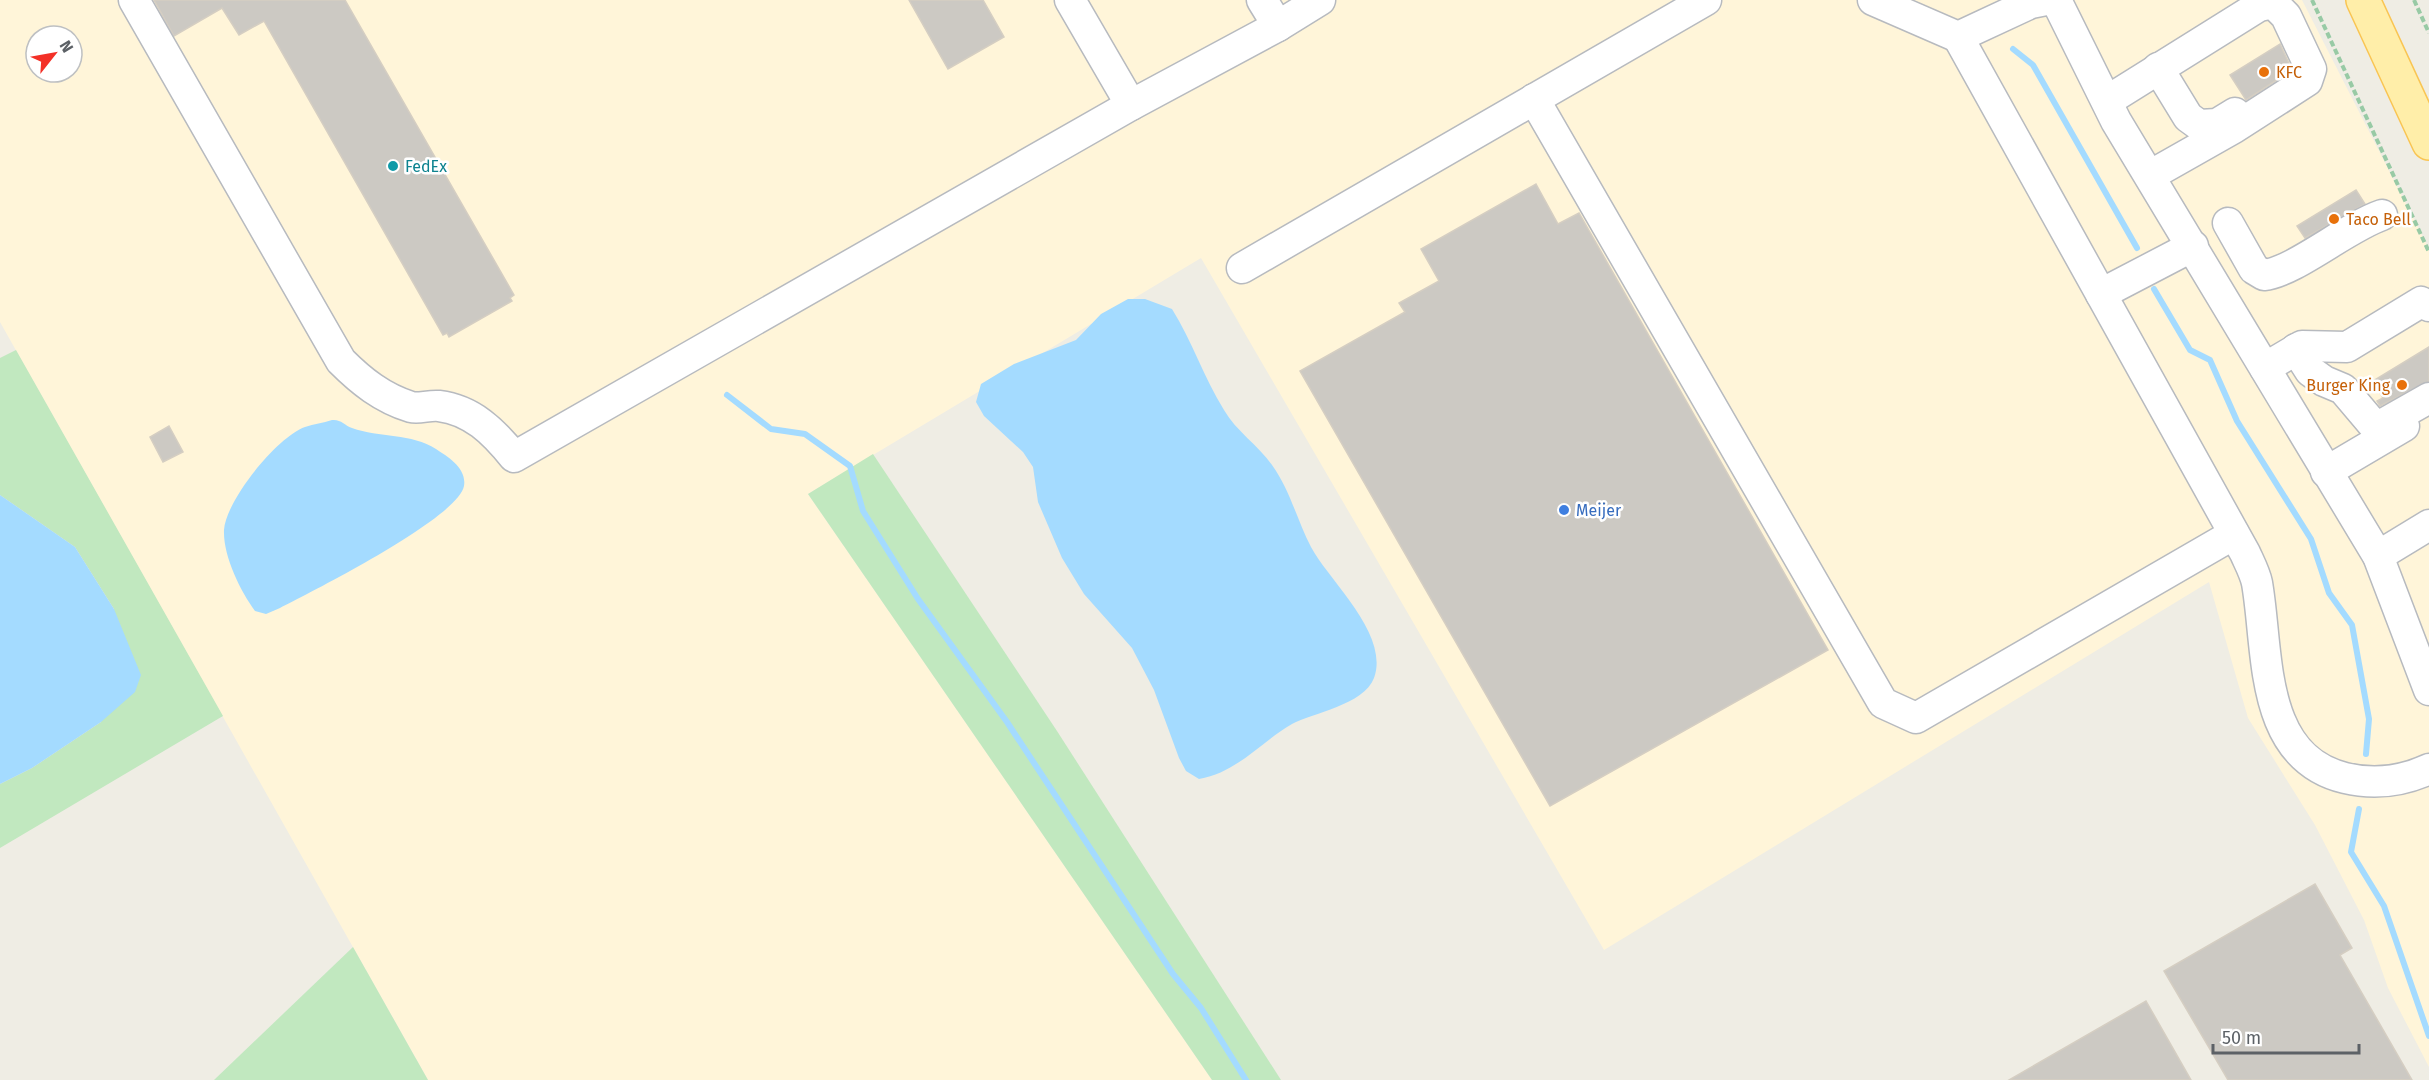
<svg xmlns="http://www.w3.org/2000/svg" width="2429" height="1080" font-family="'Fira Sans',sans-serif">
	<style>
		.commercial { fill: #fff5d9; fill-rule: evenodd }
		.green { fill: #c1e8bf }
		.water { fill: #a4dbff }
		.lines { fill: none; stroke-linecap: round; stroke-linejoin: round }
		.stream { stroke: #a4dbff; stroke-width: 6 }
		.building { fill: #ccc9c3; stroke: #d5cec2; stroke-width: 1.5 }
		.minor-casing { stroke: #b7babf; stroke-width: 33 }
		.major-casing { stroke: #f9c553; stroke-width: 36 }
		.path { stroke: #98caa5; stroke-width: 4; stroke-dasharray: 6 3; stroke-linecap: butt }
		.minor { stroke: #fff; stroke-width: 30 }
		.major { stroke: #ffeea9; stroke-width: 33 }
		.food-dot { fill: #e8710a; stroke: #fff; stroke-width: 2 }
		.culture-dot { fill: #0f9aa8; stroke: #fff; stroke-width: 2 }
		.shop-dot { fill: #3f7fe0; stroke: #fff; stroke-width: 2 }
		.labels { text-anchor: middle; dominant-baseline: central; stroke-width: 5; stroke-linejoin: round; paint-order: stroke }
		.food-label { font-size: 16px; fill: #c56008; stroke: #fff; text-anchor: start }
		.culture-label { font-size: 16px; fill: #0d838f; stroke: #fff; text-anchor: start }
		.shop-label { font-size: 16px; fill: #366cbe; stroke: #fff; text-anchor: start }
	</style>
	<rect width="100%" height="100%" fill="#efede4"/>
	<path class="commercial" d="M0 0H2302L2429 249V1067L2388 988 2364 920 2315 825 2248 718 2209 582 1604 950 1201 258 808 494 1212 1080H428L0 322ZM36 36H72V72H36Z"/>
	<g class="green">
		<path d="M16 350 223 716 0 848V784L32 768 101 722 114 609 75 547 0 495V358Z"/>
		<path d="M873 454 1057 731 1281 1080H1212L808 494Z"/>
		<path d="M353 947 428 1080H214Z"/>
	</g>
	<g class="water">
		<path d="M1128 299H1145L1172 309C1192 341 1204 378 1224 410 1236 431 1258 445 1272 465 1290 490 1297 520 1311 547 1329 581 1390 634 1374 678 1364 705 1312 713 1292 724 1259 743 1238 772 1199 779L1186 771 1179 758 1154 690 1132 648 1084 594 1062 558 1038 502 1033 467 1023 452 984 416 976 402 981 384 1014 364 1076 340 1101 314Z"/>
		<path d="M332 420C341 419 344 425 352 428 379 438 412 433 436 449 448 457 467 468 464 486 458 518 313 591 280 608L266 614 255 611C240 590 223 556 224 530 226 500 277 437 305 427 314 424 323 423 332 420Z"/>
		<path d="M0 495 75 547 114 609 141 675 135 692 101 722 32 768 0 784Z"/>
	</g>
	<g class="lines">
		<g class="stream">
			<path d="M2013 49 2033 65 2137 248"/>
			<path d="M2154 289 2190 350 2210 360 2237 421 2311 539 2329 593 2352 625 2369 719 2366 754"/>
			<path d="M727 395 771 429 805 434 850 466 863 511 918 599 1007 722 1173 974 1201 1008 1246 1080"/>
			<path d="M2359 809 2351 852 2384 906 2429 1036"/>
		</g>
	</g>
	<g class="building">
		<path d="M154 0H345L514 295 510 298 512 301 449 337 447 333 443 335 264 21 239 35 222 8 174 36Z"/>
		<path d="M909 0H983L1004 37 948 69Z"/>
		<path d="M2280 44 2292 70 2246 100 2230 75Z"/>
		<path d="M1536 184 1558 224 1579 213 1828 650 1550 806 1300 371 1405 312 1399 303 1439 281 1421 249Z"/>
		<path d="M2356 190 2365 204 2305 238 2297 226Z"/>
		<path d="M2429 347V381L2380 406 2377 401 2383 398 2373 381Z"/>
		<path d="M169 426 183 452 163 462 150 437Z"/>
		<path d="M2315 884 2352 948 2340 955 2412 1080H2228L2164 971Z"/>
		<path d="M2146 1001 2191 1080H2009Z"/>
	</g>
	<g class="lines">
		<defs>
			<g id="minor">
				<path d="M134 0 341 361C361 381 382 398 411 407 419 409 429 405 439 406 472 410 494 432 514 457L1131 105 1278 26 1320 0"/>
				<path d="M1070 0 1131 105"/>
				<path d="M1262 0 1278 26"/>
				<path d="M1873 0 1958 37 2031 3 2046 0"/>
				<path d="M2056 0 2116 121 2378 556 2429 690"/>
				<path d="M1958 37 2245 553C2249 562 2255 573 2257 583 2269 651 2258 757 2345 778 2374 785 2401 782 2429 769"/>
				<path d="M2158 68 2188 117 2199 125 2217 124 2235 113"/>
				<path d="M1534 99 1883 703 1916 718 2234 534"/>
				<path d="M2107 101 2259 6 2273 3 2286 16 2311 69 2307 81 2234 128 2151 175"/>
				<path d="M2228 223 2254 269 2264 275C2294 272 2347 227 2382 215"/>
				<path d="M1242 268 1706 0"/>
				<path d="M2101 294 2193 246"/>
				<path d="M2296 349 2310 371 2324 381 2343 389 2376 428 2429 398"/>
				<path d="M2265 368 2302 346 2347 347 2421 302 2429 306"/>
				<path d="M2326 472 2404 426"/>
				<path d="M2378 556 2429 525"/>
			</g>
			<path id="major" d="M2363 0 2429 143"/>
		</defs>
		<use href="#minor" class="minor-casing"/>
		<use href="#major" class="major-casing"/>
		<g class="path">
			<path d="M2312 0 2429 252"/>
			<path d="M2414 0 2429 33"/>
		</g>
		<use href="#minor" class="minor"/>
		<use href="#major" class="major"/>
	</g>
	<g class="food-dot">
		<circle cx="2264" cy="72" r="6"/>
		<circle cx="2334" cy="219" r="6"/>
		<circle cx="2402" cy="385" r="6"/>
	</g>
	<circle class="culture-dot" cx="393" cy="166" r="6"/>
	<circle class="shop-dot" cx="1564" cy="510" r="6"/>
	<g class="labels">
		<g class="food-label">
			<text x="2276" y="72">KFC</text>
			<text x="2346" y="219">Taco Bell</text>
			<text x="2390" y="385" text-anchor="end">Burger King</text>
		</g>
		<g class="culture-label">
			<text x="405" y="166">FedEx</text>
		</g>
		<g class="shop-label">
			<text x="1576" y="510">Meijer</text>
		</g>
	</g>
	<g transform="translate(54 54) rotate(59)"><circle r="28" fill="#ffffff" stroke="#bec0c2" stroke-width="1.5"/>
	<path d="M0-4.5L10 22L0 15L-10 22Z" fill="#f33027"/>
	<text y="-9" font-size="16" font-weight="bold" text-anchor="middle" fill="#5c6166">N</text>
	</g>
	<path d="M2213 1044v9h146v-9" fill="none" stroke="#5c6166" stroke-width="3"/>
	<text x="2222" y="1044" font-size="18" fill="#5c6166" stroke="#ffffff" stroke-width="4.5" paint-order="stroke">50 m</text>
</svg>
